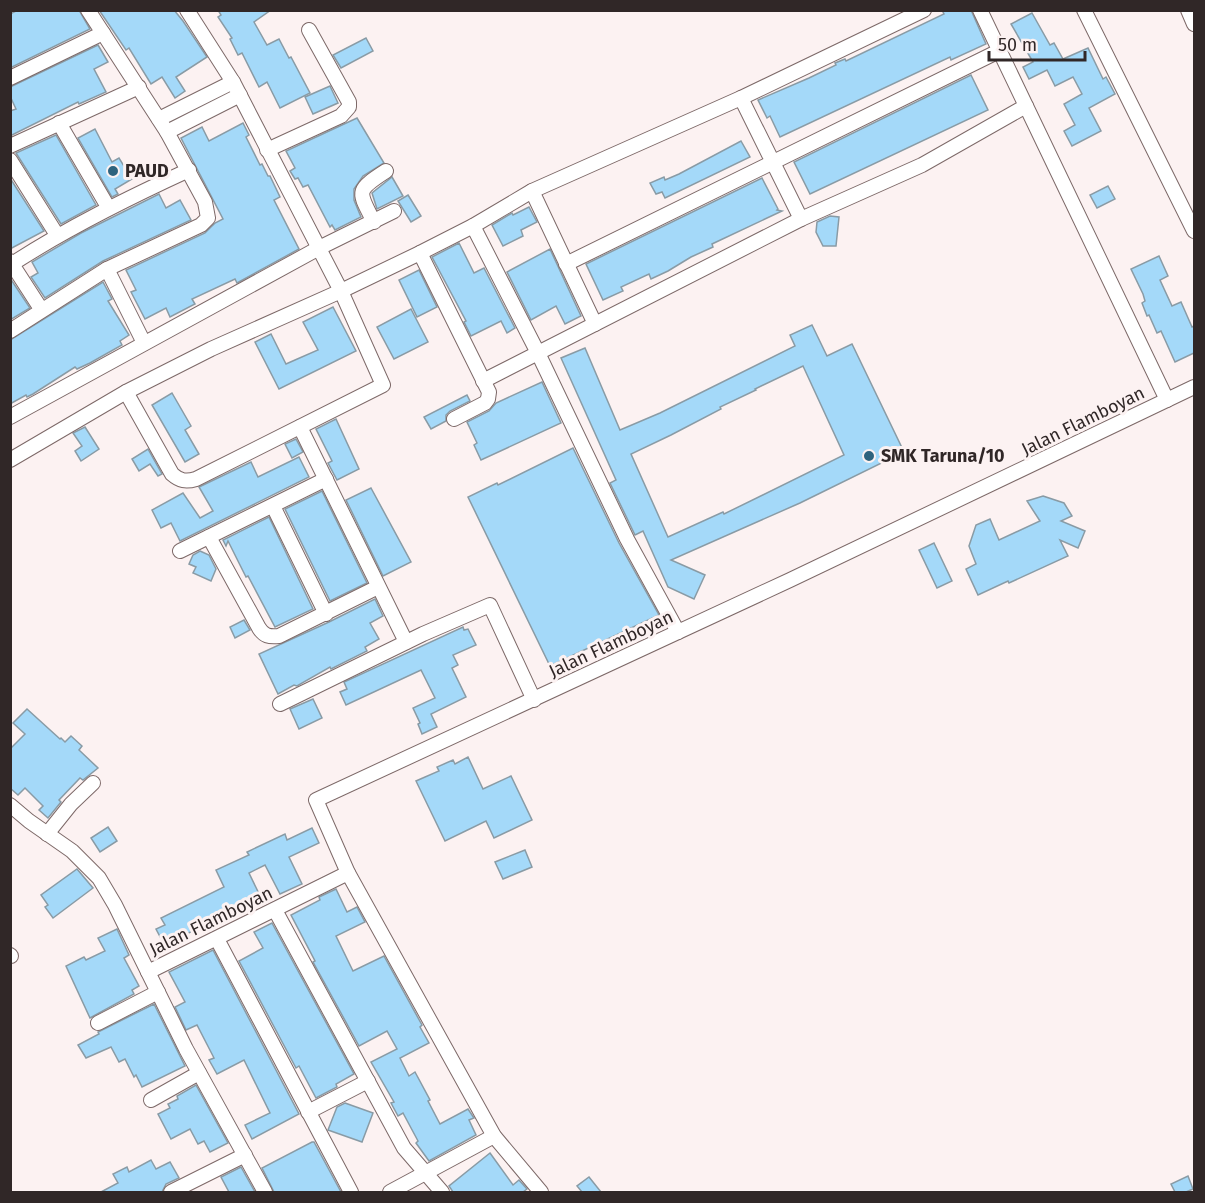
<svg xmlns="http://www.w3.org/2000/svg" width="1205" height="1203" font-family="'Fira Sans',sans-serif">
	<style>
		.building { fill: #a4d9f9; stroke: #899ba5; stroke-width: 1.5; fill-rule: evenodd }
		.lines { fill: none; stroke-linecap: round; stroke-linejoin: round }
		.minor-casing { stroke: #7d6968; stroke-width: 16 }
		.minor { stroke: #fff; stroke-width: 14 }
		.poi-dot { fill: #2e637e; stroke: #fcf2f2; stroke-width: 2 }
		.labels { text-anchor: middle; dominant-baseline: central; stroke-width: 6; stroke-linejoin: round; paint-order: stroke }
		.poi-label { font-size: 18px; font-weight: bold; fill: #302727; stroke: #fcf2f2; text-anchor: start }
		.street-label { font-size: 18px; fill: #302727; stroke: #fcf2f2 }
	</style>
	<rect width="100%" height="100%" fill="#fcf2f2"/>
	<g class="building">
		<path d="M18 10H79L90 29 10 68V14Z"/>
		<path d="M99 10H174L183 21 207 57 176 77 185 91 175 98 162 77 151 84 129 48 126 50Z"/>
		<path d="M218 10H271L254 22 267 45 279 39 289 58 291 57 310 93 280 108 267 82 259 87 242 53 238 55 230 39 232 38 218 17 221 15Z"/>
		<path d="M942 10H971L986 44 951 60 950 57 780 137 770 116 767 118 758 100 809 78 836 65 835 63 845 59 846 61 944 14Z"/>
		<path d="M1032 13 1050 45 1054 43 1063 59 1088 48 1103 79 1106 77 1115 94 1089 108 1101 131 1072 146 1064 131 1075 125 1064 104 1082 94 1073 77 1055 86 1047 70 1029 79 1023 67 1033 62 1011 24Z"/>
		<path d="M366 38 373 51 341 68 333 55Z"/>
		<path d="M98 45 108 62 94 69 106 92 79 104 78 102 10 136V111L16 109 10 96V87Z"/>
		<path d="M971 75 988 110 810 194 794 162Z"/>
		<path d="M330 86 338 103 313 114 305 97Z"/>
		<path d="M357 118 384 163 363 176 354 189V200L361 217 335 230 332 225 330 227 308 185 303 187 298 178 295 179 290 171 295 168 286 151Z"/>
		<path d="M243 123 249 135 246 137 260 165 262 164 268 176H270L280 197 274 200 299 249 237 283 235 279 192 299 195 304 170 317 166 308 145 319 131 292 136 290 126 270 205 233 215 223 223 219 181 138 202 127 209 141Z"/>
		<path d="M95 129 112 162 119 158 132 179 115 189 118 194 112 197 78 138Z"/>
		<path d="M56 135 96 205 61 224 16 153Z"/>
		<path d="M741 141 750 157 665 198 662 192 656 194 650 183 664 177 665 180 679 174Z"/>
		<path d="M392 177 403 196 377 209 372 193Z"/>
		<path d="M10 178 44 231 10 249Z"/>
		<path d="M762 178 778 209 777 210 782 211 712 244 713 247 691 257 668 271 651 279 649 274 621 287 623 291 603 300 586 264Z"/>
		<path d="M1108 186 1115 199 1097 208 1090 195Z"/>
		<path d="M159 194 166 208 180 200 191 220 103 261 45 298 31 277 38 273 32 262 81 233Z"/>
		<path d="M408 195 421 216 411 222 398 201Z"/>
		<path d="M529 207 537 222 521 230 523 236 503 246 492 225 512 213 513 215Z"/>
		<path d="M830 216 839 217 836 246H823L816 232 817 222Z"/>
		<path d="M459 243 474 273 484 268 515 328 507 333 501 321 471 336 464 322 466 321 432 257Z"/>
		<path d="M550 249 581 316 565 324 556 306 531 320 507 272Z"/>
		<path d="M1159 256 1168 276 1160 280 1172 306 1181 302 1192 327 1194 326V353L1175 362 1161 331 1157 333 1149 315 1147 316 1142 303 1145 301 1143 294 1131 269Z"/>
		<path d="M419 270 437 307 417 317 399 280Z"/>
		<path d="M10 278 30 308 10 320Z"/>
		<path d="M103 282 112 299 108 301 129 335 120 341 122 345 90 363 77 369 75 367 33 394 27 397 26 395 10 404V340Z"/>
		<path d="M333 307 356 351 279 389 255 342 271 334 286 364 295 360 318 350 303 322Z"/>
		<path d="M411 309 428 342 394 359 377 327Z"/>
		<path d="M812 325 827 356 852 344 904 452 800 503 671 560 705 575 694 599 668 587 643 531 635 535 610 483 616 480 561 358 585 348 620 430 660 413 795 346 790 335ZM803 366 844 455 724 514 723 512 668 537 631 454 671 435 721 409 720 407 756 390 755 389Z"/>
		<path d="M542 382 561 423 481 460 474 445 477 443 467 422 489 411 496 403Z"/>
		<path d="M172 393 191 426 185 430 199 454 185 462 152 405Z"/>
		<path d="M467 395 470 401 450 411 446 415V421L431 429 424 417Z"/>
		<path d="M336 419 359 469 337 480 328 463 332 461 316 429Z"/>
		<path d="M85 427 99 449 81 461 75 451 82 446 73 433Z"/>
		<path d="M296 439 303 452 292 458 285 444Z"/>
		<path d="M573 448 619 543 659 615 550 666 468 497 497 483 498 485Z"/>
		<path d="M148 449 162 474 158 476 150 464 139 471 132 459Z"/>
		<path d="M299 457 309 477 180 541 171 523 161 528 152 510 183 493 200 518 213 511 199 487 251 462 258 477Z"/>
		<path d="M371 488 411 562 383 576 346 500Z"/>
		<path d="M322 491 367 583 330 601 285 509Z"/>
		<path d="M1043 496 1064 503 1072 516 1061 521 1085 531 1078 548 1060 540 1068 556 1009 583 1008 581 978 595 966 569 976 564 969 546 976 525 990 519 999 540 1040 521 1027 501Z"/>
		<path d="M269 517 313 609 275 627 248 576 246 577 228 541 226 546 223 540Z"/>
		<path d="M934 543 952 581 937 588 919 550Z"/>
		<path d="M200 551 209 555 216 569 211 581 193 573 196 567 189 564 193 555Z"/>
		<path d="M375 599 383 616 370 623 379 639 365 647 367 651 331 669 330 667 297 686 294 685 278 694 259 654 329 622Z"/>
		<path d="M244 620 250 630 235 638 230 627Z"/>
		<path d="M463 627 464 630 468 629 476 645 453 655 458 665 452 668 466 697 431 714 437 727 422 734 418 724 420 723 413 708 435 698 421 670 346 705 340 692 347 689 344 682Z"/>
		<path d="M313 699 322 718 299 729 290 709Z"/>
		<path d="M27 709 60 739 61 738 65 742 71 736 82 746 79 750 98 768 83 780 80 778 59 800 61 802 48 818 39 810 43 806 25 788 18 795 10 788V749L25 734 13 723Z"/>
		<path d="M468 757 483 789 511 776 532 820 494 838 486 821 445 841 416 781 439 771 437 767 453 760 455 764Z"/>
		<path d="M108 827 117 841 100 852 91 838Z"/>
		<path d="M312 828 319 843 289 857 302 884 280 894 265 865 249 873 262 900 164 944 156 929 165 925 161 918 224 887 216 870 249 855 247 852 285 834 287 840Z"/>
		<path d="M525 850 532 867 503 879 495 862Z"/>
		<path d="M77 869 93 888 53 918 45 907 48 905 41 895Z"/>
		<path d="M336 889 347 912 357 907 365 922 336 936 353 971 384 956 422 1025 420 1027 429 1043 400 1058 409 1076 415 1072 430 1100 428 1101 440 1124 468 1109 474 1118 469 1120 476 1135 429 1161 416 1143 418 1141 403 1113 398 1116 391 1103 394 1102 371 1062 397 1049 387 1031 359 1046 313 962 315 961 291 915 320 900 319 897Z"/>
		<path d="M272 923 354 1074 336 1084 337 1087 316 1098 299 1066 296 1068 239 961 263 948 254 932Z"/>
		<path d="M117 929 129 955 124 958 139 986 132 990 134 994 90 1018 66 966 84 957 86 960 105 951 98 938Z"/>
		<path d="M213 950 299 1114 252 1139 245 1125 270 1113 244 1060 217 1074 209 1060 214 1058 197 1025 186 1030 175 1007 185 1002 169 972Z"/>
		<path d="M154 1004 185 1066 142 1087 136 1075 134 1077 125 1059 119 1062 111 1047 86 1058 78 1045 99 1034 98 1032Z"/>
		<path d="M196 1085 228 1143 210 1152 204 1141 198 1144 190 1129 171 1139 158 1114 170 1108 168 1104 178 1099 177 1096Z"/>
		<path d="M345 1103 373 1113 362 1142 328 1130 337 1107Z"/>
		<path d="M312 1142H314L341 1192H274L262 1168Z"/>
		<path d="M490 1153 513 1185 519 1180 527 1189 523 1192H453L449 1186Z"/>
		<path d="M151 1160 156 1169 170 1162 179 1178 166 1184 162 1192H101L118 1183 113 1174 127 1167 129 1172Z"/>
		<path d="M241 1167 255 1192H229L221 1177Z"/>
		<path d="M1188 1176 1193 1189 1186 1192H1175L1171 1184Z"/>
		<path d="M589 1177 601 1192H582L577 1186Z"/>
	</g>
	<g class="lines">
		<defs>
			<g id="minor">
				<path d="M1084 10 1194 231"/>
				<path d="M1188 10 1194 24"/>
				<path d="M10 78 103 33"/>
				<path d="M741 98 801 219"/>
				<path d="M1026 106 1167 400"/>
				<path d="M159 119 233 82"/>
				<path d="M59 123 108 207"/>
				<path d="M167 132 240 95"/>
				<path d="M10 146 139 87"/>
				<path d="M267 150 341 116 349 107V102L309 30"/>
				<path d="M10 160 57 235"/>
				<path d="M532 191 595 324"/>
				<path d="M374 222C358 191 355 191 386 171"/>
				<path d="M473 226 538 353 627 539 678 632"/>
				<path d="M420 253 489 392 488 399 485 403 454 419"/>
				<path d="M10 261 41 309"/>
				<path d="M12 264C69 227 128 198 189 170"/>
				<path d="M566 264 999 51"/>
				<path d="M107 269 144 343"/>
				<path d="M10 331 107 269 201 225 208 218 205 202 167 132 88 10"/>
				<path d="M483 381 801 219 922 165 1026 106 980 10"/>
				<path d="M126 392 172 474C180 481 186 482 196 479L383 385 341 291 233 82 187 10"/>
				<path d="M10 417 319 248 394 211"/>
				<path d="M300 427 406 642"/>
				<path d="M10 460 126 392 211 349 341 291 420 253 473 226 532 191 741 98 924 10"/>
				<path d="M273 506 326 614"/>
				<path d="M209 537 259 628C264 636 269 637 279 636L378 587"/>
				<path d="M180 551 326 479"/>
				<path d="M280 704 423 634 490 605 534 700"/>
				<path d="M10 805 29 821 72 851 99 878 115 905 186 1049 265 1192"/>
				<path d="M47 834 71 804 93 783"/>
				<path d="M348 873 494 1136 541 1192"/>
				<path d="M275 910 404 1148 442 1192"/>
				<path d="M217 939 351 1192"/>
				<path d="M10 955 11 956"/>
				<path d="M148 972 348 873 316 800 790 580 1194 387"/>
				<path d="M98 1023 158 992"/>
				<path d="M151 1100 199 1073"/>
				<path d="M308 1112 368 1081"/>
				<path d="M171 1192 245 1155"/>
				<path d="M390 1192 494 1136"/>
			</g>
		</defs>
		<use href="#minor" class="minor-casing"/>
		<use href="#minor" class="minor"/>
	</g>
	<g class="poi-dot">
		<circle cx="113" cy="171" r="6"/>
		<circle cx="869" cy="456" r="6"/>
	</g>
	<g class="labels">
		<g class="poi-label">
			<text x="125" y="171">PAUD</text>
			<text x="881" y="456">SMK Taruna/10</text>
		</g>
		<g class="street-label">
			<text transform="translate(1083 421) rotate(-26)">Jalan Flamboyan</text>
			<text transform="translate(611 644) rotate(-25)">Jalan Flamboyan</text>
			<text transform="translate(211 921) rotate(-26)">Jalan Flamboyan</text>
		</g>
	</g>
	<rect width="1205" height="1203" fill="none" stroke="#302727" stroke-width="24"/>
	<path d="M989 51v9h96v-9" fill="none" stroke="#302727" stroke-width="3"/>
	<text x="998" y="51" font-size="18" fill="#302727" stroke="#fcf2f2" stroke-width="4.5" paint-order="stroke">50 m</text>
</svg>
